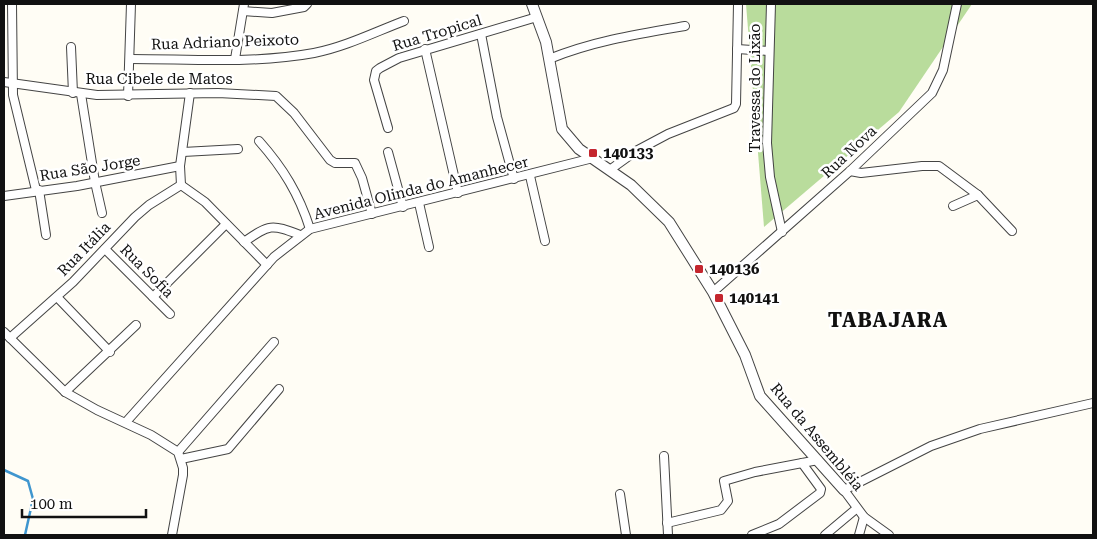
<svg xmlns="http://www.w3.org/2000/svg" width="1097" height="539" font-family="'Roboto Serif',serif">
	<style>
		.forest { fill: #b9dc9c }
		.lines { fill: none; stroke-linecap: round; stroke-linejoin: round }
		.stream { stroke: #3f96cf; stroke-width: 2.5 }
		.minor-casing { stroke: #444; stroke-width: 10 }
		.tertiary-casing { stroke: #444; stroke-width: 12 }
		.minor { stroke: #fff; stroke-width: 8 }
		.tertiary { stroke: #fff; stroke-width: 10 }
		.poi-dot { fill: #c4262e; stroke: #fff; stroke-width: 2 }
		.labels { text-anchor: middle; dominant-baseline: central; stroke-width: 5; stroke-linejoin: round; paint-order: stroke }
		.street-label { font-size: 15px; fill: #111; stroke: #fff }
		.poi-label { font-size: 15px; font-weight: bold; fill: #111; stroke: #fff; text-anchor: start }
		.district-label { font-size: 20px; font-weight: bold; letter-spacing: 1px; fill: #111; stroke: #fff }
	</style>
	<rect width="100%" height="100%" fill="#fffdf5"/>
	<path class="forest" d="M746 4H972L899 112 764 227Z"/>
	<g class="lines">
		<path class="stream" d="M4 470 28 481 33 499 25 535"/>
		<defs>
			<g id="minor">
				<path d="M12 4 13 95 36 190"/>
				<path d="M771 4 767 143 770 177 782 232"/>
				<path d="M243 11 272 13 304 7 307 4"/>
				<path d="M481 34 497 117 514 179"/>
				<path d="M71 47 73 93"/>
				<path d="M425 49 458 193"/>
				<path d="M737 49 768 51"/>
				<path d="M131 59C191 59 254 64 314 53 345 47 375 32 404 21"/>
				<path d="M235 59 244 4"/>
				<path d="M549 59C593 41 638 34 685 26"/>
				<path d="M4 82 97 95 218 93 276 96 294 113 330 160 335 163H355L362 178 372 214"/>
				<path d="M81 94 95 182 102 213"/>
				<path d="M128 96 131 4"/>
				<path d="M388 128 374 80 376 71 380 68 399 58 537 17"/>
				<path d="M259 141C283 168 299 194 310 229"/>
				<path d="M183 152 238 149"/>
				<path d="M388 152 403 207"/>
				<path d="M611 169 636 151 668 134 734 108 736 104 738 4"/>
				<path d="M850 171 861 173 922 166H939L978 195 1012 231"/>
				<path d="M530 176 545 241"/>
				<path d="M181 185 205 202 267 265"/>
				<path d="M181 185 180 166 190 93"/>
				<path d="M39 190 46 235"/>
				<path d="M4 196 77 186 180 166"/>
				<path d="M419 203 429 247"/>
				<path d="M953 206 978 195"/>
				<path d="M244 242C270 224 271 224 300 235"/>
				<path d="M105 249 170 314"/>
				<path d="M713 292 850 171 932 93 943 70 957 4"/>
				<path d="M57 297 110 352"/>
				<path d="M153 297 226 224"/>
				<path d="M4 332 65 392 97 410 151 435 178 452 183 468V475L172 535"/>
				<path d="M10 338 73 282 135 217 149 205 181 185"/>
				<path d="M65 392 136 325"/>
				<path d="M126 422 274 257 310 229 593 158"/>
				<path d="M178 452 274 342"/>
				<path d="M664 456 668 535"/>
				<path d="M181 459 228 449 279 389"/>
				<path d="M620 494 626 535"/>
				<path d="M667 523 721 510 728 501 724 481 755 472 818 460"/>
				<path d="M752 535 779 524 820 493 821 489 802 463"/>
				<path d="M825 535 856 509"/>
				<path d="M859 535 864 517"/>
				<path d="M889 535 864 517 844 490 931 446 980 429 1093 403"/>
			</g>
			<path id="tertiary" d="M532 4 546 42 562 129 579 149 631 185 669 222 713 292 745 355 760 396 844 490"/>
		</defs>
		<use href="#minor" class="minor-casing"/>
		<use href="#tertiary" class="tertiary-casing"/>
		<use href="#minor" class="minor"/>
		<use href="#tertiary" class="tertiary"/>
	</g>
	<g class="poi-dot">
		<rect x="588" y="148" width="10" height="10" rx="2.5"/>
		<rect x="694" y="264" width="10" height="10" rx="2.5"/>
		<rect x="714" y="293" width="10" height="10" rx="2.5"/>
	</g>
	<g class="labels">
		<g class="street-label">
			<text transform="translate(437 33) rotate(-17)">Rua Tropical</text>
			<text transform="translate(225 42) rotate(-2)">Rua Adriano Peixoto</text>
			<text x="159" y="79">Rua Cibele de Matos</text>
			<text transform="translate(755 88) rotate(-90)">Travessa do Lixão</text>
			<text transform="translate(849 152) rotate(-43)">Rua Nova</text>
			<text transform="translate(90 168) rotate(-9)">Rua São Jorge</text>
			<text transform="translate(421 188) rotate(-14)">Avenida Olinda do Amanhecer</text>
			<text transform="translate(84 249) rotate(-46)">Rua Itália</text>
			<text transform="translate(147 271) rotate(45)">Rua Sofia</text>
			<text transform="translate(817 437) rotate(50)">Rua da Assembléia</text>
		</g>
		<g class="poi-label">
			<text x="603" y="153">140133</text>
			<text x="709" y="269">140136</text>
			<text x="729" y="298">140141</text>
		</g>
		<g class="district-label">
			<text x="888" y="320">TABAJARA</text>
		</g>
	</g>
	<rect width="1097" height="539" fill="none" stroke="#111111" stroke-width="10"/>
	<path d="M22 509v8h124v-8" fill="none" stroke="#111111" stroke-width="2.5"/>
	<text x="30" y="509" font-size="15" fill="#111111" stroke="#ffffff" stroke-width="4" paint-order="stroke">100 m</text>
</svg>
